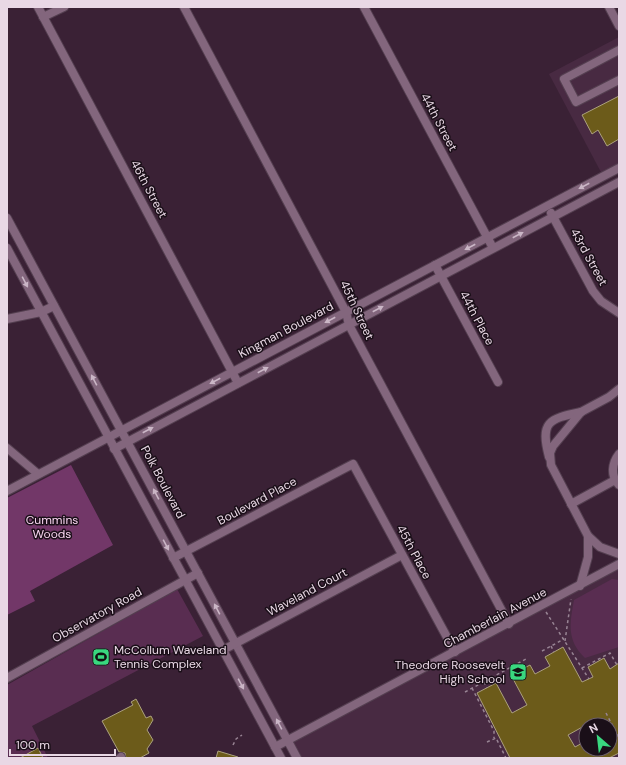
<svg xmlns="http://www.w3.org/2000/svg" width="626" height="765" font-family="'DM Sans',sans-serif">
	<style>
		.built { fill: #482a42; fill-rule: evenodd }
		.green { fill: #592d51 }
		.forest { fill: #723768 }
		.building { fill: #6c5b1a; stroke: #aba17d; fill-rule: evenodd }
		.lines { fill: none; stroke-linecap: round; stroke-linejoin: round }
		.minor-casing { stroke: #543f50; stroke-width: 10 }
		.path { stroke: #988494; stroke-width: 1.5; stroke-dasharray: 3 3; stroke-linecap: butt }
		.minor { stroke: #83667d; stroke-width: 8 }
		.oneway { fill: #cab6c6 }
		.labels { text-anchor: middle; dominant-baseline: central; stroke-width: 3; stroke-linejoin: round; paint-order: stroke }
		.street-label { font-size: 12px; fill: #e9d8e5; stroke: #1a0f18 }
		.park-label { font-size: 12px; fill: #f9d5f1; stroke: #1a0f18 }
		.poi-label { font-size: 12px; fill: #e9d8e5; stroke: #1a0f18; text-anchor: start }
	</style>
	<rect width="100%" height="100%" fill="#3a2135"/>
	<g class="built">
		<path d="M619 37V168L603 176 549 74Z"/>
		<path d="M619 564V758H297L288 740ZM586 725H610V749H586Z"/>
	</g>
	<g class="green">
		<path d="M612 579 619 580V647L585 658C566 640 570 622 574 600Z"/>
		<path d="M177 589 203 636 32 726 48 758H7V685Z"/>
	</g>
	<path class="forest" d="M71 465 113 545 30 591 35 601 7 615V498Z"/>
	<g class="building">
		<path d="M619 96V139L607 146 598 130 592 134 582 115Z"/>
		<path d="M563 647 582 682 593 677 588 667 604 658 610 669 619 663V753L609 758H510L477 693 496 683 512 713 527 705 511 675 530 665 535 674 550 666 545 657ZM586 725H610V749H586V741L575 747 568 735Z"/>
		<path d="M136 699 146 718 151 716 153 720 147 730 153 740 147 749 149 753 140 758H126L125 753 119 752 102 721 133 705 131 702Z"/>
		<path d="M38 748 43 758H20Z"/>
		<path d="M218 751 238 757V758H216Z"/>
	</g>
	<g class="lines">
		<defs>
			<g id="minor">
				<path d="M38 7 238 383"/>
				<path d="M184 7 346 312 349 325 509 624"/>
				<path d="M364 7 493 248"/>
				<path d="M609 7 619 26"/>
				<path d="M43 17 64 7"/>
				<path d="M619 50 564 79 576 102 619 80"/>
				<path d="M551 213 593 291 601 301 619 313"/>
				<path d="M7 218 297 758"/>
				<path d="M7 248 281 758"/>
				<path d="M435 265 498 382"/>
				<path d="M7 319 41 312 54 306"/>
				<path d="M7 448 38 474"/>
				<path d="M114 449 619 182"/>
				<path d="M619 454C612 463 610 476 619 485"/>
				<path d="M549 457C540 422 548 419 581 412"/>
				<path d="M7 491 619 168"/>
				<path d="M571 504 615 480"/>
				<path d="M588 536 600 547 619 554"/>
				<path d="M173 558 353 464 455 652"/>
				<path d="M580 586 588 557V536L551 465 550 453 553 446 581 412 609 397 619 389"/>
				<path d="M223 650 402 555"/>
				<path d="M7 678 198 573"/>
				<path d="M275 747 619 564"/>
				<path d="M120 758 121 757"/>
			</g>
		</defs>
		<use href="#minor" class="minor-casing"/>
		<g class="path">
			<path d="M546 612 589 679"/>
			<path d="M565 641 571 599"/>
			<path d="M551 646 554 652"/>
			<path d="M542 651 564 639"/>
			<path d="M517 664 520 670"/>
			<path d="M582 668 610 653 617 665"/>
			<path d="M484 682 487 688"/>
			<path d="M472 688 494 731V738"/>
			<path d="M465 692 526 659"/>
			<path d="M606 713 619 738"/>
			<path d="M487 742 496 738 506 758"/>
			<path d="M233 745 236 739 242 735"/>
			<path d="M611 757V758"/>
		</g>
		<use href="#minor" class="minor"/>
	</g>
	<defs><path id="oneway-solid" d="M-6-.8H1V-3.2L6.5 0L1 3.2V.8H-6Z"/></defs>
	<g class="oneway">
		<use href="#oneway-solid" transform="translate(584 186) rotate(152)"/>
		<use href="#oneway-solid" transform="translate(518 235) rotate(-28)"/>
		<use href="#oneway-solid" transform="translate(470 247) rotate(152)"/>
		<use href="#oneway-solid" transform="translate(25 282) rotate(62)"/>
		<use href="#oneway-solid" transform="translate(378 309) rotate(-28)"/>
		<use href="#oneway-solid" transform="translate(330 320) rotate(152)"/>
		<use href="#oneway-solid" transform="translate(263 370) rotate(-28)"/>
		<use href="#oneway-solid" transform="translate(94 380) rotate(-118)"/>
		<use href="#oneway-solid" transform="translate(215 381) rotate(152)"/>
		<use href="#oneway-solid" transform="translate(148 430) rotate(-28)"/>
		<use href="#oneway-solid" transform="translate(156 494) rotate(-118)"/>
		<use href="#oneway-solid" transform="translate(166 545) rotate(62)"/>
		<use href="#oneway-solid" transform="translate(217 609) rotate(-118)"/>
		<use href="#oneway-solid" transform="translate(241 684) rotate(62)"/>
		<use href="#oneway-solid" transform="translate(279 724) rotate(-118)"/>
	</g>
	<defs>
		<symbol id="stadium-square" viewBox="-11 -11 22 22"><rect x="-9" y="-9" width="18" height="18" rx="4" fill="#39d87f" stroke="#1a0f18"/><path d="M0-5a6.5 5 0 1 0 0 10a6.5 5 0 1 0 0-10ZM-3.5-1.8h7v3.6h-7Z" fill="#111"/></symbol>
		<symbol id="school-square" viewBox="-11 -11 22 22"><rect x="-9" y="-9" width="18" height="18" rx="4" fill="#39d87f" stroke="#1a0f18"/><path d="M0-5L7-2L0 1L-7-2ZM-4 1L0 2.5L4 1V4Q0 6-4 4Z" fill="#111"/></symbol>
	</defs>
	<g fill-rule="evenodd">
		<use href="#stadium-square" x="91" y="647" width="20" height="20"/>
		<use href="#school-square" x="508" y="662" width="20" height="20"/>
	</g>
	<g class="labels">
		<g class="street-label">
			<text transform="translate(439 122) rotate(62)">44th Street</text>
			<text transform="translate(149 189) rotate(62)">46th Street</text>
			<text transform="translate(589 257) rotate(61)">43rd Street</text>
			<text transform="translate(357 310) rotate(65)">45th Street</text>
			<text transform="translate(477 318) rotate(62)">44th Place</text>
			<text transform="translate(286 330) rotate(-28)">Kingman Boulevard</text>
			<text transform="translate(163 482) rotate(62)">Polk Boulevard</text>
			<text transform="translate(257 501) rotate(-28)">Boulevard Place</text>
			<text transform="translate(414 552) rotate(62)">45th Place</text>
			<text transform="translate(307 592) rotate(-28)">Waveland Court</text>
			<text transform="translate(97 615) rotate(-29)">Observatory Road</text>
			<text transform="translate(495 618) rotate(-28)">Chamberlain Avenue</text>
		</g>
		<g class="park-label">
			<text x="52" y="520">Cummins<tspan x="52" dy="14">Woods</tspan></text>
		</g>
		<g class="poi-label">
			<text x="114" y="650">McCollum Waveland<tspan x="114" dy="14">Tennis Complex</tspan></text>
			<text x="505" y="665" text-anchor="end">Theodore Roosevelt<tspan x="505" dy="14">High School</tspan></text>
		</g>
	</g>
	<rect width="626" height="765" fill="none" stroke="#e9d8e5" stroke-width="16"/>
	<g transform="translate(598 737) rotate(332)"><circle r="19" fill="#1a0f18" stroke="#6d5f6a"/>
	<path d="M0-3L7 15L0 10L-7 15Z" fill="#39d87f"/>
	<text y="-6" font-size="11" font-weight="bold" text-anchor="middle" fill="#e9d8e5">N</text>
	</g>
	<path d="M10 749v6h105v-6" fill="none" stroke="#e9d8e5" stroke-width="2"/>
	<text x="16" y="749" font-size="12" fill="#e9d8e5" stroke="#1a0f18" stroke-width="3" paint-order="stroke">100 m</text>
</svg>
